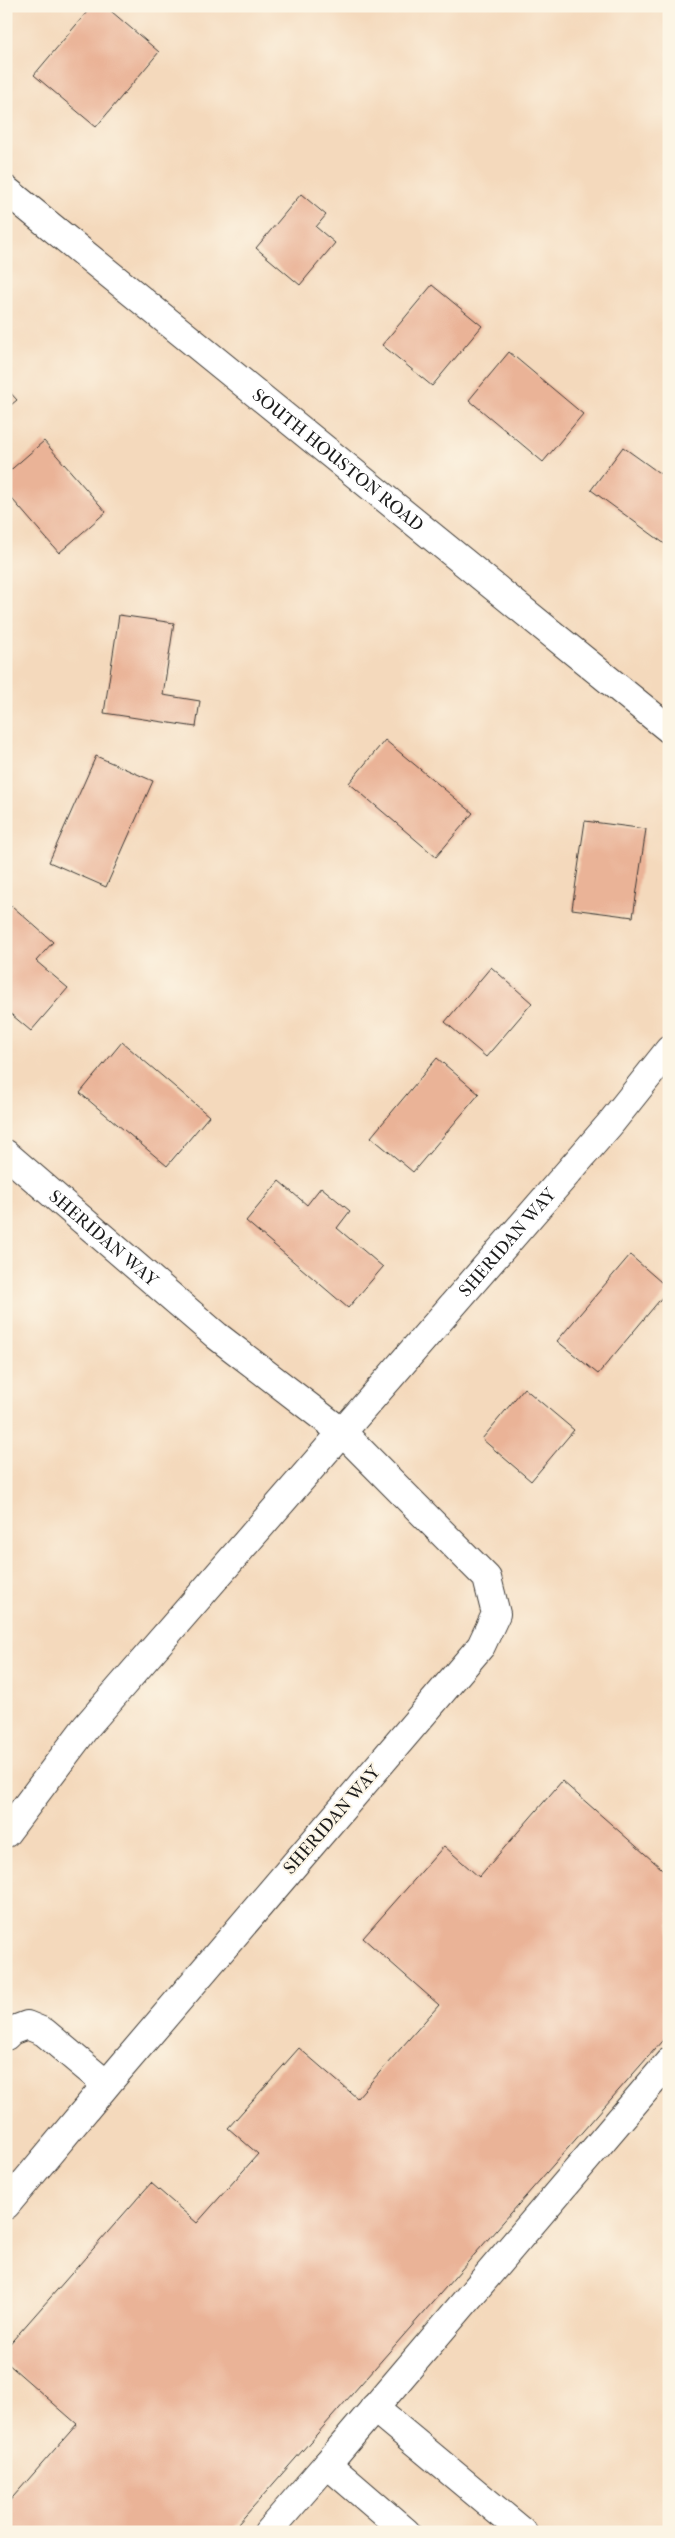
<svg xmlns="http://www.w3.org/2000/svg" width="675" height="2538" font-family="'IM FELL French Canon',serif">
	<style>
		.building { fill: #eab397 }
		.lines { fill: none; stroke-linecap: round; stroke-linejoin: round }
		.minor-casing { stroke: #3c3834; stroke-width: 30 }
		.minor { stroke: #fff; stroke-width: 28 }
		.labels { text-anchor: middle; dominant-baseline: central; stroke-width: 4; stroke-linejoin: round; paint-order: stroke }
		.street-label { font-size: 18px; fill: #1c1c1c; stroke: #fcf5e5 }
	</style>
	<rect width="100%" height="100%" fill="#fcf5e5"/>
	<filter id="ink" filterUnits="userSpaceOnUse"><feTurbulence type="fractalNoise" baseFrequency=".02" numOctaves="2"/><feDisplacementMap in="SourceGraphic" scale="10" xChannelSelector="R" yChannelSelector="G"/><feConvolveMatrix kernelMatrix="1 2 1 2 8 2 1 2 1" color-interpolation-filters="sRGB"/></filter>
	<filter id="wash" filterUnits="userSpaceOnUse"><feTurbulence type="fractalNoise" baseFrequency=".0096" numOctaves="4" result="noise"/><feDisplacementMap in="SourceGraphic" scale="20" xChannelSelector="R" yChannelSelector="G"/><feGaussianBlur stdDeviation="1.12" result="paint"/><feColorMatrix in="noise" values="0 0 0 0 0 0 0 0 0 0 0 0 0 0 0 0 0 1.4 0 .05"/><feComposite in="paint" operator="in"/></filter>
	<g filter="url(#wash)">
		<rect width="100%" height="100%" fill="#f4d9bc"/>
		<g id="blocks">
			<g class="building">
				<path d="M92 6H105L159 52 96 127 34 75Z"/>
				<path d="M301 194 326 215 316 227 335 243 300 285 256 248Z"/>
				<path d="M432 285 482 326 432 386 382 345Z"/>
				<path d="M509 352 583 414 543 462 469 400Z"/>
				<path d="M6 388 17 400 6 409Z"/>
				<path d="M44 441 106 512 59 553 6 492V474Z"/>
				<path d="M623 447 669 480V547L591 490Z"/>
				<path d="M119 615 174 623 163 695 200 701 196 727 104 713Z"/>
				<path d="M385 740 473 813 436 857 349 783Z"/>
				<path d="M96 756 153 781 106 887 49 862Z"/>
				<path d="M585 821 646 829 633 917 572 909Z"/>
				<path d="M12 906 53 942 36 961 68 988 31 1031 6 1010V912Z"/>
				<path d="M491 967 532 1003 486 1057 445 1022Z"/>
				<path d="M122 1042 209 1116 167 1166 80 1093Z"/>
				<path d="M437 1058 479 1094 413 1172 371 1137Z"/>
				<path d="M279 1181 307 1205 321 1187 350 1211 337 1228 383 1267 348 1308 246 1221Z"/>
				<path d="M630 1255 669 1289 598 1374 557 1341Z"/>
				<path d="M524 1388 574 1430 531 1481 482 1439Z"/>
				<path d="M562 1781 669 1875V2033L231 2532H6V2505L77 2424 6 2362V2348L151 2183 197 2223 258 2154 228 2128 299 2048 357 2098 439 2005 363 1938 444 1846 479 1877Z"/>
			</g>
		</g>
	</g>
	<g filter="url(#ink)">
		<use href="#blocks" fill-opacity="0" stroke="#3c3834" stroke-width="1"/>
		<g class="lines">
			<defs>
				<g id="minor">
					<path id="s1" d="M6 190 669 729"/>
					<path id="s2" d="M6 1154 217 1336 343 1433 487 1578 496 1614 481 1646 112 2078 6 2205"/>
					<path id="s3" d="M6 1833 86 1727 610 1124 669 1050"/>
					<path d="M6 2036 11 2031 27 2025 44 2032 106 2084"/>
					<path d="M374 2408 523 2532"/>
					<path d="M268 2532 327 2464"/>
					<path d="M406 2532 327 2464 669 2062"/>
				</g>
			</defs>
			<use href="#minor" class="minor-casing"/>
			<use href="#minor" class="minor"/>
		</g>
	</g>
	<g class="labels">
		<g class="street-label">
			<text stroke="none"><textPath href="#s1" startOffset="428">SOUTH HOUSTON ROAD</textPath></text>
			<text stroke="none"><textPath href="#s2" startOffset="129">SHERIDAN WAY</textPath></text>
			<text stroke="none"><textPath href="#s3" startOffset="775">SHERIDAN WAY</textPath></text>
			<text transform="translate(332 1820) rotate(-49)">SHERIDAN WAY</text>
		</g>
	</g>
	<rect width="675" height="2538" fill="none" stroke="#fcf5e5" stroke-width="25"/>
</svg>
